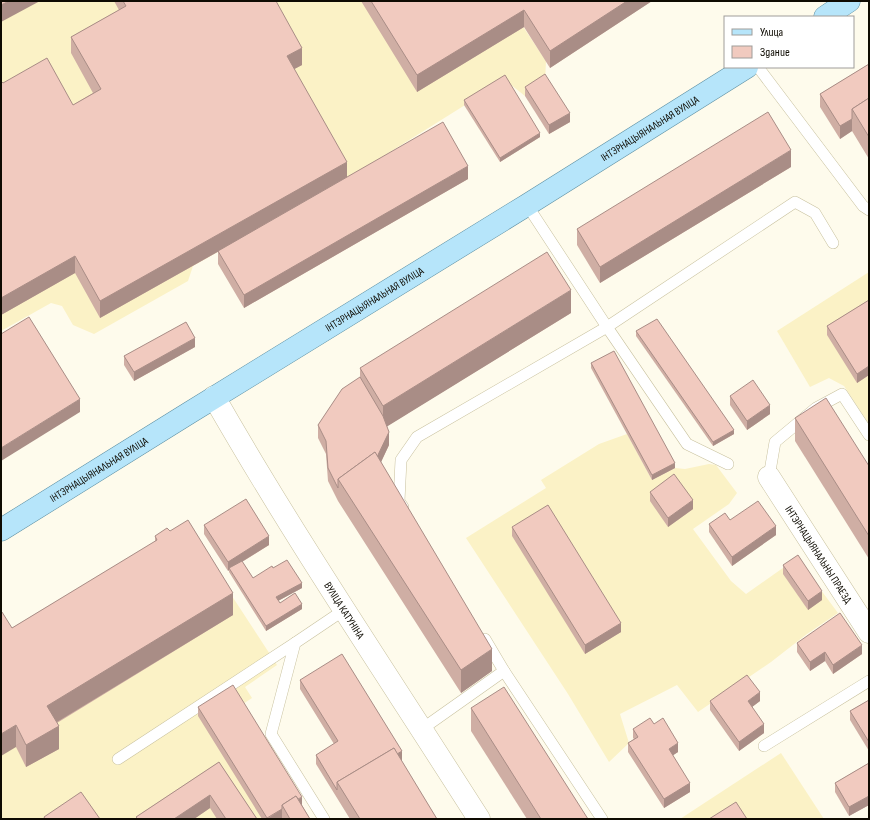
<svg xmlns="http://www.w3.org/2000/svg" width="870" height="820" font-family="'Sofia Sans Condensed',sans-serif">
	<style>
		.built { fill: #fbf2c6 }
		.lines { fill: none; stroke-linecap: round; stroke-linejoin: round }
		.service-casing { stroke: #c8c19e; stroke-width: 12 }
		.minor-casing { stroke: #c8c19e; stroke-width: 23 }
		.primary-casing { stroke: #5c8ea1; stroke-width: 23 }
		.service { stroke: #fff; stroke-width: 11 }
		.minor { stroke: #fff; stroke-width: 22 }
		.primary { stroke: #b6e5fa; stroke-width: 22 }
		.wall { fill: #cfaea4 }
		.shaded-wall { fill: #a98d86 }
		.building { fill: #f1cabf; stroke: #a98d86 }
		.labels { text-anchor: middle; dominant-baseline: central; stroke-width: 3.5; stroke-linejoin: round; paint-order: stroke }
		.street-label { font-size: 11px; fill: #0e0b02; stroke: #fff }
	</style>
	<rect width="100%" height="100%" fill="#fefbec"/>
	<g class="built">
		<path d="M1 1H510L514 13 546 61 545 83 525 96 505 80 347 179 193 266 188 281 94 334 73 325 62 306 51 303 1 331Z"/>
		<path d="M869 272V424L844 386 829 378 810 387 777 331Z"/>
		<path d="M627 434 652 480 675 468 685 469 709 464 716 465 737 493 729 504 693 529 731 581 746 594 797 558 838 613 807 634 771 662 698 712 677 685 620 714 629 743 609 762 568 694 466 538 546 488 541 480 599 444Z"/>
		<path d="M228 590 277 665 245 687 252 698 240 706 302 819H1V635Z"/>
		<path d="M781 753 824 819H680Z"/>
	</g>
	<g class="lines">
		<defs>
			<g id="service">
				<path d="M758 67 863 206 869 210"/>
				<path d="M527 205 607 327 795 202 815 213 833 243"/>
				<path d="M769 477 775 442 816 408 842 394 869 435"/>
				<path d="M403 507 399 501 401 460 417 437 607 327 687 444 728 464"/>
				<path d="M485 639 504 671 602 819"/>
				<path d="M422 729 504 671"/>
				<path d="M764 746 869 681"/>
				<path d="M118 759 295 643"/>
				<path d="M324 819 271 734 295 643 344 610"/>
			</g>
			<g id="minor">
				<path id="s1" d="M214 397C297 542 390 679 479 819"/>
				<path id="s2" d="M769 477 869 632"/>
			</g>
			<g id="primary">
				<path d="M825 17 849 1"/>
				<path id="s3" d="M1 530 189 413 527 205 747 67"/>
			</g>
		</defs>
		<use href="#service" class="service-casing"/>
		<use href="#minor" class="minor-casing"/>
		<use href="#primary" class="primary-casing"/>
		<use href="#service" class="service"/>
		<use href="#minor" class="minor"/>
		<use href="#primary" class="primary"/>
	</g>
	<g class="wall">
		<path d="M114 1H276L302 65 294 69 347 178 468 179 244 308 218 264V251L239 240 100 318 75 273 1 315V81L3 83 73 105 93 93 71 53V37L119 10Z"/>
		<path d="M361 1H652L550 68 524 27 417 92Z"/>
		<path d="M869 64V159L852 131 840 139 820 107V94Z"/>
		<path d="M525 87 570 122 549 134 525 96Z"/>
		<path d="M464 100 540 137 500 162 464 105Z"/>
		<path d="M791 167 600 283 577 245V229Z"/>
		<path d="M869 300V375L857 383 827 335V326Z"/>
		<path d="M571 313 387 426 389 445 381 462 492 671 461 693 338 501 328 481 326 454 318 438V425L360 377V368Z"/>
		<path d="M636 331 734 434 713 446 636 336Z"/>
		<path d="M195 347 134 381 124 365V356Z"/>
		<path d="M591 363 675 468 652 480 591 368Z"/>
		<path d="M730 396 770 414 747 430 730 405Z"/>
		<path d="M795 418 869 466V559L795 441Z"/>
		<path d="M650 492 693 509 668 527 650 501Z"/>
		<path d="M730 520 776 535 732 566 709 532V524Z"/>
		<path d="M204 525 269 545 242 562 253 578 273 568 302 588 278 601 280 603 302 609 266 631 229 572V570L228 571 204 534Z"/>
		<path d="M512 527 621 632 585 654 512 536Z"/>
		<path d="M155 536 233 615 57 723 59 749 26 767 16 747 12 628 155 542Z"/>
		<path d="M783 565 822 600 808 610 783 574Z"/>
		<path d="M797 643 862 654 833 674 825 661 810 671 797 652Z"/>
		<path d="M300 680 402 760 401 761 437 819H350L316 764V755L334 744 300 689Z"/>
		<path d="M869 700V751L850 720V711Z"/>
		<path d="M710 701H760L752 707 764 733 739 751 710 710Z"/>
		<path d="M198 707 302 805 310 819H283L282 818 280 819H262L198 716Z"/>
		<path d="M471 708 588 819H527L471 731Z"/>
		<path d="M654 724 678 752 673 755 690 792 664 808 628 752V743L634 739 633 738V729Z"/>
		<path d="M219 762 257 819H217L210 808 194 819H136V817Z"/>
		<path d="M869 763V805L849 816 835 792V783Z"/>
	</g>
	<g class="shaded-wall">
		<path d="M9 1H40L1 22V5Z"/>
		<path d="M627 1H652L550 68V51Z"/>
		<path d="M524 10V27L417 92V75Z"/>
		<path d="M302 48V65L287 73V56Z"/>
		<path d="M570 113V122L549 134V125Z"/>
		<path d="M852 119V131L840 139V126Z"/>
		<path d="M540 133V137L500 162V158Z"/>
		<path d="M791 150V167L600 283V267Z"/>
		<path d="M347 162V179L100 318V301Z"/>
		<path d="M468 166V179L244 308V295Z"/>
		<path d="M75 256V273L1 315V298Z"/>
		<path d="M571 290V313L383 429V406Z"/>
		<path d="M195 338V347L134 381V372Z"/>
		<path d="M869 366V375L857 383V374Z"/>
		<path d="M80 399V412L1 461V448Z"/>
		<path d="M770 405V414L747 430V421Z"/>
		<path d="M734 430V434L713 446V442Z"/>
		<path d="M389 432V445L375 475 348 494Z"/>
		<path d="M675 463V468L652 480V475Z"/>
		<path d="M693 500V509L668 527V518Z"/>
		<path d="M776 526V535L732 566V557Z"/>
		<path d="M269 536V545L230 569 229 568V570L228 571V562Z"/>
		<path d="M302 583V588L276 602V597Z"/>
		<path d="M822 591V600L808 610V601Z"/>
		<path d="M233 593V615L47 728V706Z"/>
		<path d="M302 604V609L266 631V626Z"/>
		<path d="M621 623V632L585 654V645Z"/>
		<path d="M862 645V654L833 674V665Z"/>
		<path d="M492 649V671L461 693V670Z"/>
		<path d="M825 652V661L810 671V662Z"/>
		<path d="M760 692V701L748 710V701Z"/>
		<path d="M764 724V733L739 751V742Z"/>
		<path d="M16 725V747L1 756V734Z"/>
		<path d="M59 726V749L26 767V745Z"/>
		<path d="M678 743V752L669 758V749Z"/>
		<path d="M402 751V760L345 795 341 788Z"/>
		<path d="M690 783V792L664 808V799Z"/>
		<path d="M210 795V808L194 819H174Z"/>
		<path d="M869 796V805L849 816V807Z"/>
		<path d="M302 797V806L284 808Z"/>
		<path d="M282 809V818L280 819H267Z"/>
	</g>
	<g class="building">
		<path d="M1 1H9L1 5Z"/>
		<path d="M123 1H276L302 48 287 56 347 162 100 301 75 256 1 298V81L3 83 47 58 73 105 101 89 71 37 126 6Z"/>
		<path d="M371 1H627L550 51 524 10 417 75Z"/>
		<path d="M869 64V98L852 109V119L840 126 820 94Z"/>
		<path d="M545 74 570 113 549 125 525 87Z"/>
		<path d="M505 75 540 133 500 158 464 100Z"/>
		<path d="M869 98V137L852 109Z"/>
		<path d="M768 112 791 150 600 267 577 229Z"/>
		<path d="M443 122 468 166 244 295 218 251Z"/>
		<path d="M547 252 571 290 383 406 360 368Z"/>
		<path d="M869 300V366L857 374 827 326Z"/>
		<path d="M29 317 80 399 1 448V334Z"/>
		<path d="M657 319 734 430 713 442 636 331Z"/>
		<path d="M186 322 195 338 134 372 124 356Z"/>
		<path d="M614 351 675 463 652 475 591 363Z"/>
		<path d="M360 377 383 416 389 432 377 457 375 452 338 479V488L328 468 326 441 318 425 342 389Z"/>
		<path d="M753 380 770 405 747 421 730 396Z"/>
		<path d="M826 398 869 466V536L795 418Z"/>
		<path d="M375 452 492 649 461 670 338 479Z"/>
		<path d="M674 474 693 500 668 518 650 492Z"/>
		<path d="M246 499 269 536 228 562 204 525Z"/>
		<path d="M758 501 776 526 732 557 709 524 725 513 730 520Z"/>
		<path d="M548 505 621 623 585 645 512 527Z"/>
		<path d="M188 520 233 593 47 706 59 726 26 745 16 725 1 734V612H2L12 628 157 540 155 536 167 528 170 531Z"/>
		<path d="M798 555 822 591 808 601 783 565Z"/>
		<path d="M287 560 302 583 276 597 280 603 295 593 302 604 266 626 229 568 242 561 253 578 272 566 273 568Z"/>
		<path d="M840 613 862 645 833 665 825 652 810 662 797 643Z"/>
		<path d="M342 654 402 751 397 754 394 748 337 782V790L316 755 338 741 300 680Z"/>
		<path d="M747 675 760 692 748 701 764 724 739 742 710 701Z"/>
		<path d="M233 685 302 797 298 799 296 796 282 805V809L267 818 198 707Z"/>
		<path d="M504 687 588 819H541L471 708Z"/>
		<path d="M869 700V742L850 711Z"/>
		<path d="M650 718 654 724 663 718 678 743 669 749 690 783 664 799 628 743 638 737 633 729Z"/>
		<path d="M394 748 437 819H360L337 782Z"/>
		<path d="M219 762 257 819H226L210 795 174 819H138L136 817Z"/>
		<path d="M869 763V796L849 807 835 783Z"/>
		<path d="M81 792 100 819H45L44 817Z"/>
		<path d="M296 796 310 819H290L282 805Z"/>
		<path d="M736 802 747 819H709Z"/>
	</g>
	<g class="labels">
		<g class="street-label">
			<text stroke="none"><textPath href="#s3" startOffset="763">ІНТЭРНАЦЫЯНАЛЬНАЯ ВУЛІЦА</textPath></text>
			<text stroke="none"><textPath href="#s3" startOffset="439">ІНТЭРНАЦЫЯНАЛЬНАЯ ВУЛІЦА</textPath></text>
			<text stroke="none"><textPath href="#s3" startOffset="115">ІНТЭРНАЦЫЯНАЛЬНАЯ ВУЛІЦА</textPath></text>
			<text stroke="none"><textPath href="#s2" startOffset="92">ІНТЭРНАЦЫЯНАЛЬНЫ ПРАЕЗД</textPath></text>
			<text stroke="none"><textPath href="#s1" startOffset="250">ВУЛІЦА КАТУНІНА</textPath></text>
		</g>
	</g>
	<rect width="870" height="820" fill="none" stroke="#0e0b02" stroke-width="4"/>
	<rect x="724" y="16" width="130" height="52" fill="#ffffff" stroke="#9f9d9a"/>
	<rect x="732" y="29" width="20" height="6" fill="#b6e5fa" stroke="#9f9d9a"/>
	<text x="760" y="36" font-size="12" fill="#0e0b02">Улица</text>
	<rect x="732" y="46" width="20" height="12" fill="#f1cabf" stroke="#9f9d9a"/>
	<text x="760" y="56" font-size="12" fill="#0e0b02">Здание</text>
</svg>
